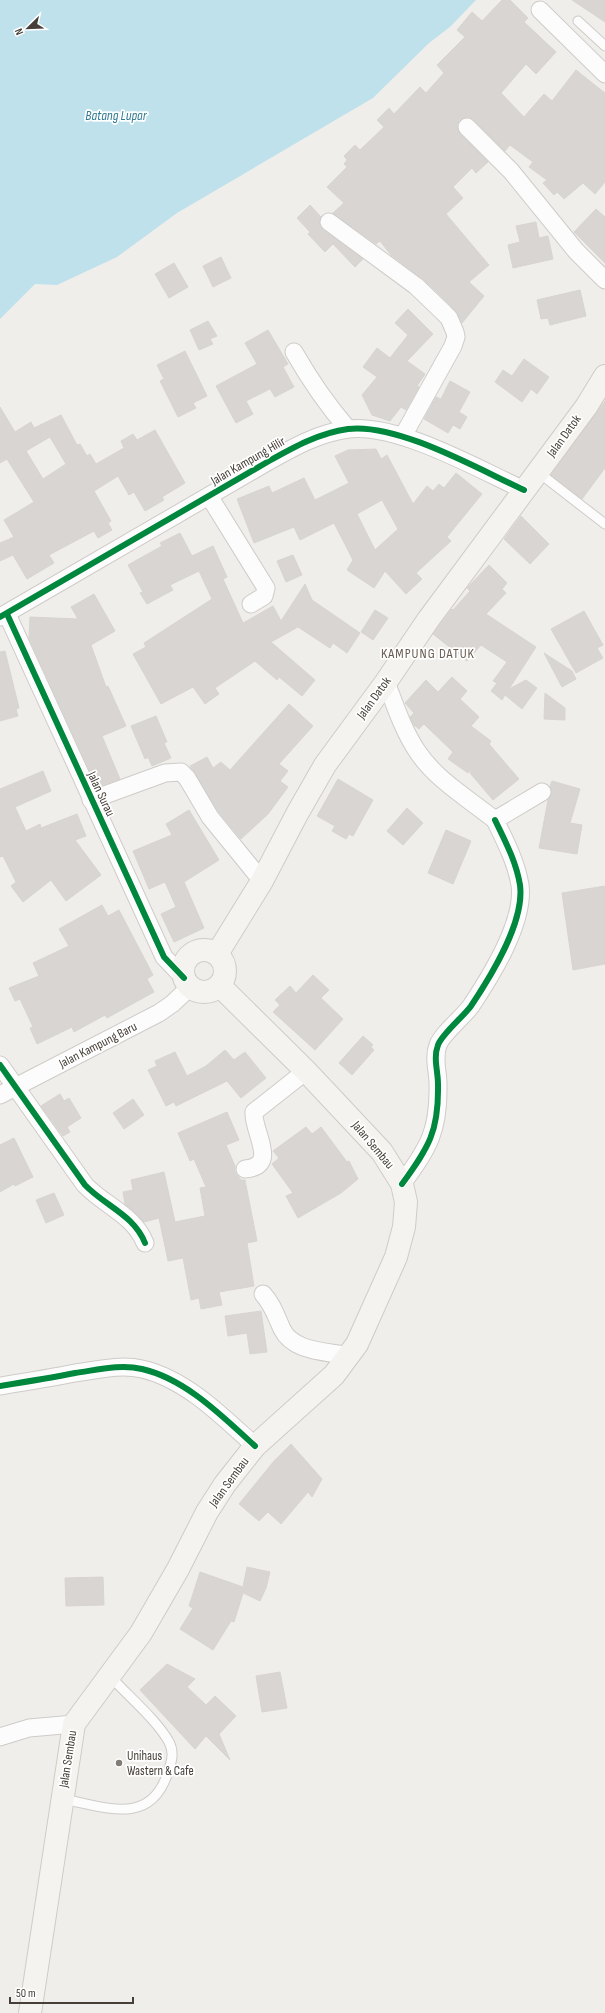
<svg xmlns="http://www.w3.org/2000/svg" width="605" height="2013" font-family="'Sofia Sans Condensed',sans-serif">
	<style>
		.water { fill: #bee1ec }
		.building { fill: #d8d5d2; stroke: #d8d5d1; fill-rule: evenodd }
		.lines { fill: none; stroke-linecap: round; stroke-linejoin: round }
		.lane-casing { stroke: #cecbc8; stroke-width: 11 }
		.street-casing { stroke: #cecbc8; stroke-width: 19 }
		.secondary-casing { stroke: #d0cbc4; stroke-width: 24 }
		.lane { stroke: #fdfcfc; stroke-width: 9 }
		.street { stroke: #fdfcfc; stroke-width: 17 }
		.secondary { stroke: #f5f3ef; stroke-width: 22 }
		.cycleway-casing { stroke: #fff; stroke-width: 8 }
		.cycleway { stroke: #00873e; stroke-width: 6 }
		.poi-dot { fill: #827c76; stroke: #fff; stroke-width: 1.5 }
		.labels { text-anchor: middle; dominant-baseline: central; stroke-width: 3.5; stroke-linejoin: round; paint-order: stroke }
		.street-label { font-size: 13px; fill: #463e37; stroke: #fff }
		.poi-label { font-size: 13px; fill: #463e37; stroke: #fff; text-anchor: start }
		.water-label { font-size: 14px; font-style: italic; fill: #307a94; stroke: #fff }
		.neighbourhood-label { font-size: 14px; letter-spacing: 1px; fill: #685a4f; stroke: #fff }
	</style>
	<rect width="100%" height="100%" fill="#f0eeeb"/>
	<path class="water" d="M0 0H476L450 27 429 43 373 98 177 213 117 257 57 285 35 284 0 319Z"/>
	<g class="building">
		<path d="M502 0H510L528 18 524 22 556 52 536 74 526 64 501 93 524 117 544 94 552 101 576 70 605 93V182L595 194 583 183 564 199 557 192 554 195 543 183 547 180 529 167 533 162 510 145 505 151 474 120 469 117 460 120 457 125 460 134 488 162 476 173 472 168 453 187 463 198 446 214 489 265 469 282 484 296 462 323 456 311 449 304 422 278 391 255 380 241 376 244 333 213 344 203 327 187 347 167 344 164 347 160 344 156 355 145 360 150 384 127 377 120 389 108 394 114 420 87 426 93 444 73 437 65 465 37 457 30 472 12 482 21Z"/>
		<path d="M572 0H605V22Z"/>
		<path d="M310 205 321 217 320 226 323 230 363 259 355 267 333 244 325 252 308 234 310 232 297 218Z"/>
		<path d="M596 209 605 217V263L574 232Z"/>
		<path d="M536 222 539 238 548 236 553 259 513 268 508 245 520 242 516 226Z"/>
		<path d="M221 257 231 278 213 287 203 266Z"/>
		<path d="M174 263 188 287 169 298 155 274Z"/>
		<path d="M580 290 586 316 550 325 548 318 541 319 537 300Z"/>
		<path d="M408 309 433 334 407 361 425 374 417 386 419 387 406 410 401 407 390 421 372 415 362 395 377 377 363 367 377 348 390 358 408 335 395 323Z"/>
		<path d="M208 321 217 336 210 339 213 344 199 350 190 330Z"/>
		<path d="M268 330 288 364 283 367 294 387 275 397 270 389 246 401 253 414 236 423 216 386 257 364 245 343Z"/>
		<path d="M185 351 207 396 193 403 196 408 178 417 160 381 164 379 157 365Z"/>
		<path d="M524 359 549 377 537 394 531 389 522 402 495 382 503 370 512 376Z"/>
		<path d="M450 381 470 392 459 412 467 417 460 429 453 425 448 433 424 419 436 397 441 399Z"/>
		<path d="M605 401V468L582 499 551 475Z"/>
		<path d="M0 407 15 432 31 422 34 428 61 415 77 445 80 444 87 456 90 454 96 464 124 448 121 441 133 434 137 440 155 430 185 483 162 497 164 500 145 511 134 492 129 495 118 476 94 491 111 521 108 523 112 530 98 538 94 531 49 555 54 563 27 579 13 555 0 561V543L14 537 4 520 34 502 7 459 0 463ZM50 437 66 464 43 479 26 451Z"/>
		<path d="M376 449 381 459 387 455 413 504 427 486 433 491 439 484 444 488 456 473 482 494 447 537 451 541 416 573 422 579 406 594 385 571 374 588 347 570 353 560 334 523 300 540 294 527 254 543 237 499 269 486 272 493 304 478 315 500 349 483 335 456 348 450ZM382 500 398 529 375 550 357 514Z"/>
		<path d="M521 516 549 544 530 564 504 539Z"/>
		<path d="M180 533 192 556 213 546 227 577 223 579 243 623 273 606 281 621 305 584 312 600 360 633 347 653 333 643 330 648 298 627 271 642 315 680 302 696 279 677 277 680 255 661 215 688 219 694 205 704 193 687 161 704 133 654 146 647 144 643 212 599 199 571 170 585 173 590 147 604 140 593 143 592 128 565 162 546 160 543Z"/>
		<path d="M293 555 302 575 286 582 277 561Z"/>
		<path d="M489 565 507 583 502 589 506 593 486 614 536 647 509 689 526 680 537 688 522 709 505 695 502 700 491 691 497 683 493 681 507 662 481 645 467 661 433 634 452 609 453 610 470 591 467 588Z"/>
		<path d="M94 594 115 631 91 645 106 687 108 686 126 726 102 736 120 779 97 787 29 638 30 617 78 619 71 607Z"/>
		<path d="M375 610 388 618 373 640 361 632Z"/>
		<path d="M584 611 603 645 597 648 603 658 576 673 551 629Z"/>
		<path d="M5 651 19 708 16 709 18 716 0 721V652Z"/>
		<path d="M544 653 572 671 576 679 562 687Z"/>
		<path d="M452 677 467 691 460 699 479 717 471 726 491 741 489 744 519 779 493 800 470 773 472 767 468 773 448 759 453 752 424 724 419 729 414 725 410 717 414 713 405 703 426 680 438 692Z"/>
		<path d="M545 693 565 708V720L544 719Z"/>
		<path d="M289 704 313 726 279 764 288 771 280 781 288 787 268 814 241 839 218 811 190 766 207 757 213 768 221 762 230 770Z"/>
		<path d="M156 716 167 742 164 743 171 758 152 766 148 757 145 759 131 726Z"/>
		<path d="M43 771 51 791 15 807 26 831 40 824 41 828 77 814 86 836 75 840 101 875 66 901 51 880 23 902 11 886 16 882 3 856 0 857V789Z"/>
		<path d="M338 779 373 800 353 836 349 834 346 839 332 831 335 826 317 816Z"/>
		<path d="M552 781 580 789 570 823 582 825 577 854 539 848 548 800 552 792 550 786Z"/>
		<path d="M407 808 423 823 403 845 387 831Z"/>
		<path d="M189 810 219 860 184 882 204 928 174 942 161 914 176 907 165 882 149 889 133 851 172 835 166 824Z"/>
		<path d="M446 830 471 841 453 884 428 873Z"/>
		<path d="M605 886V964L573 970 562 893Z"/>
		<path d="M102 905 108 916 119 910 153 975 147 979 154 992 107 1018 105 1015 74 1032 72 1027 37 1044 30 1028 33 1027 20 999 15 1001 9 988 39 976 33 963 69 946 59 929Z"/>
		<path d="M313 975 329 990 321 998 343 1019 315 1050 273 1012 280 1005 275 1000 290 986 296 993Z"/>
		<path d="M363 1036 373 1045 371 1047 374 1050 352 1075 339 1063Z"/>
		<path d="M225 1050 234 1060 245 1052 266 1078 241 1098 227 1081 176 1106 174 1102 166 1106 148 1070 157 1066 155 1061 175 1052 187 1076 206 1066Z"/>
		<path d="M60 1094 64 1101 69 1098 81 1118 67 1127 70 1132 63 1136 41 1106Z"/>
		<path d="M133 1099 144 1115 124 1129 113 1113Z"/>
		<path d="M227 1112 239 1140 226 1145 235 1166V1172L241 1180H245L257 1241 247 1243 254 1286 219 1292 222 1305 201 1309 199 1298 191 1300 183 1258 168 1261 159 1218 144 1222 125 1204 123 1192 133 1190 131 1180 164 1172 175 1222 205 1216 200 1188 206 1187 194 1159 190 1161 178 1133Z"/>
		<path d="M306 1127 312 1134 321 1127 347 1162 349 1161 358 1179 341 1193 298 1218 286 1196 293 1193 272 1164 279 1158 273 1151Z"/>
		<path d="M14 1138 33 1177 15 1186 14 1184 0 1192V1145Z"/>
		<path d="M54 1193 64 1215 46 1223 36 1200Z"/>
		<path d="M261 1311 267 1352 250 1354 247 1333 228 1336 225 1316Z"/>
		<path d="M291 1444 322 1479 312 1497 308 1492 281 1524 268 1512 259 1521 239 1504 274 1461Z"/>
		<path d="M247 1567 270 1572 266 1588 260 1601 243 1593 234 1622 231 1621 213 1650 180 1629 193 1608 189 1606 200 1572 243 1587Z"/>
		<path d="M103 1577 104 1605 66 1606 65 1578Z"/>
		<path d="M167 1664 195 1679 187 1687 206 1705 215 1696 236 1716 219 1734 230 1760 206 1736 195 1749 140 1690Z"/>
		<path d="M280 1672 287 1708 262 1712 256 1676Z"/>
	</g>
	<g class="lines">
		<defs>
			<g id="lane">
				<path d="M578 21 605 46"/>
				<path d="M538 472 605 524"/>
				<path d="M62 1799C103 1806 149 1827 167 1775 171 1764 175 1753 169 1742 157 1720 127 1695 110 1676"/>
			</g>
			<g id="street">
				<path d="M540 10 605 74"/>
				<path d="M467 127 511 171 576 251 605 280"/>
				<path d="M329 222 416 286 442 311 449 318 455 332 456 337 453 346 403 436"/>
				<path d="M294 352C310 380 327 405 348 429"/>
				<path d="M209 496 266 588 264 596 251 604"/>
				<path d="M7 614 164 957 184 978"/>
				<path d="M0 617 269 461C294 447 319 433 348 429 398 423 478 469 524 490"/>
				<path d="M386 682C395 705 403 730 417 751 436 780 469 799 495 820L542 792"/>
				<path d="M91 800 165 773 181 772 187 778 210 817 262 881"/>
				<path d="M0 1065 85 1185C105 1206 134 1215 145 1243"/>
				<path d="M0 1095 159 1013 172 1004 190 987"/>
				<path d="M245 1169C280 1166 252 1131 254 1112L306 1071"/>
				<path d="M402 1184C429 1147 439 1131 438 1084 438 1071 433 1058 438 1045 442 1034 463 1017 471 1006 491 976 525 922 520 885 516 861 505 841 495 820"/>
				<path d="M263 1294C273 1305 276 1316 282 1329 293 1352 326 1351 348 1356"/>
				<path d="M0 1386C25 1382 50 1378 75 1373 97 1370 120 1364 142 1369 186 1379 223 1417 255 1446"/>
				<path d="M0 1737 29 1728 74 1724"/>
			</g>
			<g id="secondary">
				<circle cx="204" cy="971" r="21"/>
				<path d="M217 954 262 881 297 814 325 765 386 682 428 620 586 407 605 376"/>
				<path d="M30 2013 74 1724 141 1633 178 1569 207 1512 225 1484 255 1446 334 1375 357 1344 396 1257 404 1227 406 1202 402 1184 382 1152 306 1071 220 986"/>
			</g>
		</defs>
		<use href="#lane" class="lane-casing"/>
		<use href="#street" class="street-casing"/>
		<use href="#secondary" class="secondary-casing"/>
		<use href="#lane" class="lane"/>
		<use href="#street" class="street"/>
		<use href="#secondary" class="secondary"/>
		<defs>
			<g id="cycleway">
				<path d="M7 614 164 957 184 978"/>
				<path d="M0 617 269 461C294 447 319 433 348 429 398 423 478 469 524 490"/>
				<path d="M0 1065 85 1185C105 1206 134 1215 145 1243"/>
				<path d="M402 1184C429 1147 439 1131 438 1084 438 1071 433 1058 438 1045 442 1034 463 1017 471 1006 491 976 525 922 520 885 516 861 505 841 495 820"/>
				<path d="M0 1386C25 1382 50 1378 75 1373 97 1370 120 1364 142 1369 186 1379 223 1417 255 1446"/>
			</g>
		</defs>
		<use href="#cycleway" class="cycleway-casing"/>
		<use href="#cycleway" class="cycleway"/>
	</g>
	<circle class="poi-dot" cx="119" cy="1763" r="4"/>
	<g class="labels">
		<g class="street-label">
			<text transform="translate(564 436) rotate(-54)">Jalan Datok</text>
			<text transform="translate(248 461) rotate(-30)">Jalan Kampung Hilir</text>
			<text transform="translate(374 698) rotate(-54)">Jalan Datok</text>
			<text transform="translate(101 794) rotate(65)">Jalan Surau</text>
			<text transform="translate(98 1045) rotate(-27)">Jalan Kampung Baru</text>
			<text transform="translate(373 1145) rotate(50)">Jalan Sembau</text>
			<text transform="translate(229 1482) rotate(-54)">Jalan Sembau</text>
			<text transform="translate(68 1759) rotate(-81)">Jalan Sembau</text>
		</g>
		<g class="poi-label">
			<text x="127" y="1756">Unihaus<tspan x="127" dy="15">Wastern &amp; Cafe</tspan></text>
		</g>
		<g class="water-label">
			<text x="116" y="115">Batang Lupar</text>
		</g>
		<g class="neighbourhood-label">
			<text x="428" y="653">KAMPUNG DATUK</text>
		</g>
	</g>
	<g transform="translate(28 28) rotate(247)" stroke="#ffffff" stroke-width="3" paint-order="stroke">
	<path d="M0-3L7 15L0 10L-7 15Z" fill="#463e37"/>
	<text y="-6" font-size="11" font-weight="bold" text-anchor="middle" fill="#463e37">N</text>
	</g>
	<path d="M10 1997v6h123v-6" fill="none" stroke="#463e37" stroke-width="2"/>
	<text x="16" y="1997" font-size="12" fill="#463e37" stroke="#ffffff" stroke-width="3" paint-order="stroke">50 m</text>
</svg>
